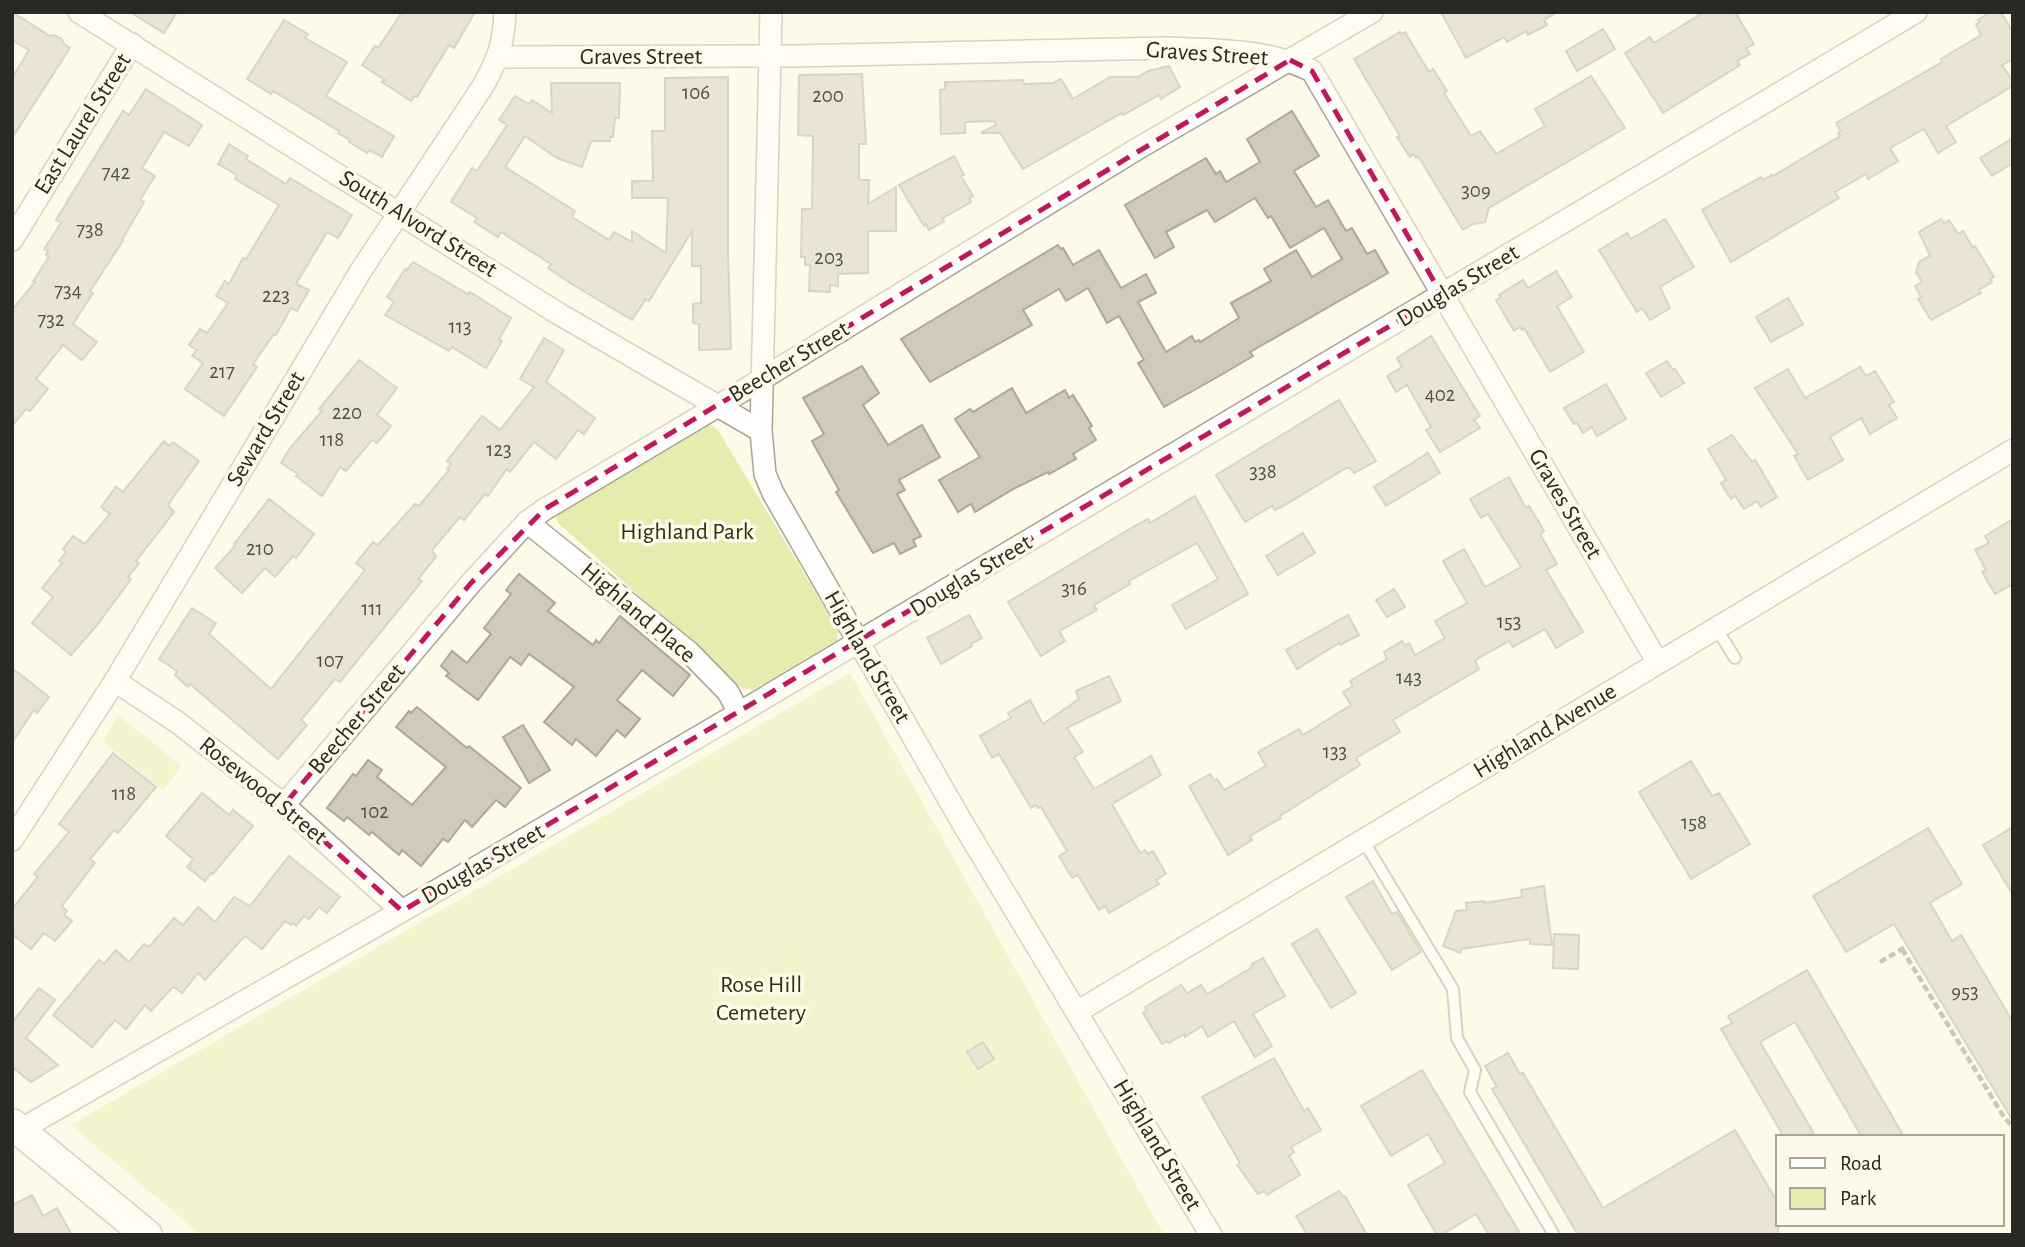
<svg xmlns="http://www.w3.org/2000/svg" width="2025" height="1247" font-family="'Alegreya Sans',sans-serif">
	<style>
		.green { fill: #e6ecae }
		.building { fill: #d2c9ba; stroke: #b0a799; stroke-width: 2 }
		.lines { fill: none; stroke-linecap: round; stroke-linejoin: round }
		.lane-casing { stroke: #a9a596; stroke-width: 14 }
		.street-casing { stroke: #a9a596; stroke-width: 24 }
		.secondary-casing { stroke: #a9a596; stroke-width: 33 }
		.path { stroke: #8b897e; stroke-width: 4.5; stroke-dasharray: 7 3.5; stroke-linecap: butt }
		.lane { stroke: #fff; stroke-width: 10 }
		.street { stroke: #fff; stroke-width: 21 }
		.secondary { stroke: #fff; stroke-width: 30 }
		.marked { fill: none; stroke: #c2185b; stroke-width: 5; stroke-dasharray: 14 9; stroke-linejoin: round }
		.labels { text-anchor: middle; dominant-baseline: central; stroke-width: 7; stroke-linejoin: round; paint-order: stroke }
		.number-label { font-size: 21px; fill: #545048 }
		.street-label { font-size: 24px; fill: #2a2822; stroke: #fdfae9 }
		.park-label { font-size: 24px; fill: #2d3011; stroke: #fdfae9 }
	</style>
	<rect width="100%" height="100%" fill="#fdfae9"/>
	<g class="green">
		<path d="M710 425 718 430 838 630 837 640 753 690 742 688 558 523 555 515Z"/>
		<path d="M850 673 1164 1235H201L71 1125Z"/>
		<path d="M118 715 182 766 163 790 103 742Z"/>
	</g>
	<g class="building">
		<path d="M12 12 50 36 54 35 62 39 63 43 70 48 12 138V78L29 50 12 40Z"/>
		<path d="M130 12H177L164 33Z"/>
		<path d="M402 12H475L454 48 449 45 417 97 414 96 411 101 382 82 385 80 362 65 375 46 378 48Z"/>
		<path d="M1441 12H1557L1544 20 1547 25 1528 35 1526 31 1507 42 1504 37 1466 58Z"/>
		<path d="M1704 12H1735L1754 44 1746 48 1750 54 1737 61 1740 65 1663 113 1625 53 1650 37 1654 43Z"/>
		<path d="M1991 12H2001L2013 32V59L2002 65 2013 81V86L1946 126 1956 142 1938 153 1924 129 1890 148 1898 161 1868 179 1866 174 1835 192 1839 198 1731 262 1702 210 1761 177 1763 180 1772 175 1773 176 1840 136 1838 133 1841 131 1836 123 1942 62 1941 59 1981 35 1976 24 1980 22 1978 20Z"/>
		<path d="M284 20 308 34 305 38 347 62 326 96 394 136 382 157 369 150 367 153 349 142 350 140 338 133 339 131 273 91 271 94 247 79Z"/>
		<path d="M1603 29 1615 49 1577 71 1566 51Z"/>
		<path d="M1400 32 1401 34 1405 32 1429 72 1433 69 1447 91 1444 93 1471 136 1480 131 1496 154 1545 126 1535 109 1591 76 1625 128 1489 208 1485 222 1473 224 1463 230 1418 156 1416 158 1413 154 1410 157 1397 137 1400 136 1354 59Z"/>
		<path d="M1169 66 1180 87 1161 99 1159 95 1123 115 1122 113 1023 169 1000 133H981L996 125 994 121 965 122V133L941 134 940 90 945 89V82L1023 80 1024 84 1053 83 1061 79 1073 99 1110 77H1138L1148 71Z"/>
		<path d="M862 74 866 144H859V180H869L868 204 896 187V231H868V273L838 274V286L830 285V292L809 291 810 265H805V257H801L802 209H812L813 136 798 135 799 75Z"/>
		<path d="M728 77V252L731 349 699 350V324L693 323V304L701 303V266H692V231L649 301 646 299 632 320 575 286 548 268 551 264 501 232 498 237 474 222 477 218 451 202 472 168 477 171 507 125 499 120 515 96 529 104 532 100 552 113 551 83H620L619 118H615L613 137H610V141H591L582 167 557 158 525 136 505 167 575 211 572 217 609 240 614 232 632 242V231L666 253 668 198H632V181H653L652 131H665V78Z"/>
		<path d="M146 89 202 125 189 146 164 132 142 168 155 176 140 200 144 202 122 240 123 241 90 291 93 293 73 324 97 342 82 360 63 345 36 379 48 389 30 411 26 409 12 426V310L35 282 33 281 49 257 46 255 48 251 44 249 61 223 56 220 123 111 129 115Z"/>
		<path d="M1292 111 1319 156 1294 171 1316 207 1328 200 1346 231 1352 228 1367 254 1375 250 1388 273 1250 352 1253 356 1221 375 1164 407 1138 363 1144 360 1119 316 1107 323 1088 288 1066 301 1059 289 1023 310 1032 325 930 382 901 339 1058 245 1061 249 1063 248 1073 265 1099 250 1121 288 1146 274 1156 293 1138 302 1166 352 1192 336 1195 342 1199 340 1200 342 1239 318 1231 303 1271 281 1264 269 1296 250 1312 277 1342 259 1324 228 1290 248 1271 216 1268 218 1255 198 1215 222 1207 210 1166 232 1174 247 1155 258 1125 205 1206 158 1216 174 1220 171 1226 182 1260 162 1247 139Z"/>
		<path d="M2013 138V163L1992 176 1980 158Z"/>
		<path d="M229 144 248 156 246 159 286 184 290 178 352 215 338 238 327 232 296 284 309 290 297 311 291 308 276 335 274 334 253 364 257 367 224 416 185 389 203 363 192 356 197 350 189 345 200 329 207 333 228 303 216 296 225 281 229 284 243 258 246 259 279 205 235 179 237 175 218 164Z"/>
		<path d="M954 156 964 175 961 176 973 196 969 198 971 202 943 218 944 221 929 230 926 224 924 226 899 185Z"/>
		<path d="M1665 219 1694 267 1660 287 1670 308 1650 320 1642 308 1637 312 1599 250 1627 233 1631 239Z"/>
		<path d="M1941 219 1944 223 1949 220 1958 234 1963 231 1973 248 1975 246 1994 277 1990 279 1992 282 1979 290 1981 293 1931 320 1918 299 1921 297 1915 286 1922 282 1916 272 1919 262 1930 256 1919 232Z"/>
		<path d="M413 262 468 294 470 292 511 318 499 339 502 341 486 368 452 347 449 351 385 315 394 302 387 297 405 269 407 270Z"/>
		<path d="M1556 271 1572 297 1557 306 1584 352 1550 372 1524 328 1522 330 1520 327 1514 331 1496 300 1501 297 1499 295 1523 280 1528 288Z"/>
		<path d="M1788 298 1803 324 1771 342 1756 317Z"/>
		<path d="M1431 336 1480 416 1474 420 1480 428 1440 452 1426 430 1431 427 1407 385 1396 392 1387 376 1402 367 1397 358Z"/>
		<path d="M544 338 564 350 546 382 595 418 584 434 578 430 556 459 534 442 510 472 507 469 488 496 485 494 464 520 460 517 432 550 436 557 418 579 422 581 340 682 335 679 301 720 307 725 278 759 190 684 188 687 175 675 177 671 159 659 192 608 216 623 209 634 271 689 365 570 356 563 373 542 378 545 415 504 419 506 449 470 447 469 451 464 447 461 482 416 500 430 534 387 520 379Z"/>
		<path d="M359 360 397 388 377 415 391 426 377 443 372 440 346 471 340 467 322 496 296 476 298 474 281 463 290 448 322 411 319 409Z"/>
		<path d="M1667 361 1673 370 1675 369 1684 383 1661 397 1646 373Z"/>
		<path d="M862 366 879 393 863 405 888 445 922 425 940 457 899 480 905 490 897 494 921 536 913 540 916 546 900 554 894 543 873 553 836 492 839 490 812 441 824 434 803 398Z"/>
		<path d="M1860 367 1866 376 1875 371 1894 402 1889 405 1897 418 1870 434 1861 418 1830 437 1843 460 1808 480 1794 456 1798 454 1755 388 1788 369 1805 398Z"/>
		<path d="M1606 384 1626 419 1597 436 1592 427 1583 433 1577 423 1574 424 1564 408Z"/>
		<path d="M1012 388 1026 413 1065 390 1069 398 1073 395 1092 426 1089 428 1096 440 1073 454 1076 459 1049 474 1048 472 1015 488 975 512 971 504 958 512 939 480 980 457 955 419 970 409 973 412Z"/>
		<path d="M1339 400 1376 461 1354 473 1350 468H1346L1283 506 1275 510 1272 506 1245 522 1216 475Z"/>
		<path d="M1732 435 1752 462 1755 460 1777 497 1761 507 1757 501 1744 509 1735 496 1731 499 1721 483 1726 480 1708 449Z"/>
		<path d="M164 441 169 446 173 442 199 461 168 505 174 512 136 561 139 563 128 577 131 579 97 625 71 655 32 623 53 597 42 588 62 563 59 561 66 552 63 549 73 536 85 544 110 514 101 507 116 487 123 492Z"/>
		<path d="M1428 453 1440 473 1386 506 1374 487Z"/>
		<path d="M1509 477 1526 508 1529 506 1544 531 1540 534 1557 564 1546 570 1583 632 1556 648 1545 629 1513 647 1509 641 1480 657 1475 661 1479 669 1393 720 1400 732 1356 758 1360 765 1280 816 1281 818 1250 836 1252 840 1228 855 1189 786 1210 774 1214 781 1217 779 1224 790 1266 766 1258 752 1299 729 1303 735 1351 705 1343 692 1353 686 1350 681 1387 659 1384 652 1402 641 1405 646 1409 643 1415 655 1445 638 1435 621 1467 603 1443 561 1464 549 1485 587 1521 567 1488 514 1481 518 1470 499Z"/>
		<path d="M1195 496 1248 594 1186 629 1172 605 1218 579 1197 543 1129 581 1130 584 1094 605 1097 610 1059 631 1065 641 1041 656 1008 602 1133 527 1148 519 1150 523Z"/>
		<path d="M269 499 314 534 296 558 293 556 275 577 265 568 242 593 215 568 235 546 234 544Z"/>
		<path d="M2013 519V584L1995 594 1982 572 1986 570 1975 550 1989 543 1985 536Z"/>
		<path d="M1303 533 1315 553 1278 575 1266 556Z"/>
		<path d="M519 574 555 603 548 611 593 645 596 640 599 643 620 616 690 675 673 696 642 670 617 700 640 719 625 737 617 730 596 756 576 739 572 745 544 722 574 687 529 654 521 665 510 657 478 700 446 676 449 673 441 666 452 651 467 663 491 634 484 628 511 594 506 590Z"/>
		<path d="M1394 589 1405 607 1387 617 1376 600Z"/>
		<path d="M969 615 982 638 971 644 972 646 941 664 927 638Z"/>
		<path d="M1348 615 1359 635 1340 645 1339 643 1297 669 1286 650Z"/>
		<path d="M12 668 49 697 37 713 34 710 12 743Z"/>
		<path d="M1109 676 1121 701 1067 728 1083 752 1074 757 1094 789 1151 756 1161 775 1112 804 1140 853 1145 850 1148 854 1153 851 1166 874 1156 880 1159 884 1109 913 1105 906 1099 910 1078 875 1072 878 1059 856 1067 851 1041 807 1038 808 1036 805 1031 808 999 754 992 758 980 736 1011 718 1008 713 1030 700 1043 724 1079 699 1076 691Z"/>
		<path d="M417 707 467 748 469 746 521 788 505 807 496 800 472 827 465 820 448 842 443 839 421 866 402 850 399 855 372 832 369 835 347 817 344 821 327 808 353 774 356 776 368 760 382 770 377 777 412 805 446 767 396 727 409 711 411 713Z"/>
		<path d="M523 725 550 770 529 783 503 737Z"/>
		<path d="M113 753 156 787 118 833 114 830 90 859 95 863 62 906 67 911 64 915 72 921 55 941 44 933 31 949 12 934V909L38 877 34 874 69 832 59 824Z"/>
		<path d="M1691 761 1712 796 1719 793 1750 844 1691 879 1639 792Z"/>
		<path d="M202 793 229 815 233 810 253 826 213 874 211 873 205 881 187 867 193 859 166 836Z"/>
		<path d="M2013 827V895L1983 845Z"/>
		<path d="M1928 828 1962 884 1930 903 1952 941 1961 935 2013 1022V1121L1894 924 1846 952 1813 896Z"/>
		<path d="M289 856 340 897 327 913 319 907 309 919 304 916 296 926 293 923 291 925 285 921 262 949 245 936 205 980 198 973 182 993 174 987 171 989 151 1011 145 1005 126 1029 115 1020 92 1047 53 1015 99 960 104 964 116 950 129 962 144 944 149 947 174 918 183 925 198 907 215 922 234 897 250 906Z"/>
		<path d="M1373 881 1392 914 1397 912 1421 952 1392 970 1346 897Z"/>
		<path d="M1544 886 1552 945 1530 944V939L1461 949 1460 953 1443 946 1456 911 1467 910 1466 903 1484 901V903L1522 897 1521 890Z"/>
		<path d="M1317 929 1356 993 1331 1008 1292 944Z"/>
		<path d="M1554 934 1579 935 1578 969 1553 968Z"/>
		<path d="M1263 958 1285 996 1253 1014 1272 1046 1255 1057 1234 1021 1208 1037 1202 1026 1185 1037 1184 1034 1169 1043 1167 1041 1162 1044 1143 1013 1147 1010 1145 1007 1181 985 1187 993 1201 985 1207 994 1251 968 1252 964Z"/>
		<path d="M1807 970 1904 1137H1862L1795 1022 1760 1042 1816 1137H1784L1721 1029 1732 1023 1728 1016Z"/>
		<path d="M39 988 55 1000 26 1038 58 1065 31 1082 12 1067V1023Z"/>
		<path d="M983 1042 994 1059 978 1069 967 1052Z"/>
		<path d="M1508 1053 1520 1074 1523 1073 1603 1208 1735 1130 1778 1203V1235H1578L1492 1089 1497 1087 1485 1066Z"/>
		<path d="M1274 1058 1304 1111 1308 1108 1321 1130 1291 1147 1294 1152 1289 1156 1300 1175 1267 1195 1264 1191 1258 1194 1237 1165 1240 1163 1202 1097Z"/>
		<path d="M1422 1070 1521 1235H1489L1476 1214 1441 1235H1437L1408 1185 1445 1163 1428 1134 1391 1156 1361 1106Z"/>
		<path d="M1339 1191 1343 1197 1345 1196 1367 1235H1307L1296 1216Z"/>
		<path d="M32 1195 43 1216 57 1208 72 1235H12V1205Z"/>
	</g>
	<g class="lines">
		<defs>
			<g id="lane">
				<path d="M1716 628 1735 658"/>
				<path d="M1363 840 1453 989 1457 1038 1475 1070 1470 1092 1554 1235"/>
			</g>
			<g id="street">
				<path d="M79 12 559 314 761 431"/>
				<path d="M771 12 761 431 765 474 773 493 963 824 1211 1235"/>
				<path d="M499 57 791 56 1168 48C1216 50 1268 49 1312 71L1658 663"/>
				<path d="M12 240 132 44"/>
				<path d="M527 522 689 652 728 692 739 713"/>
				<path d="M115 681 177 722 284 805 402 911"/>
				<path d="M284 805 471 583 527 522 545 509 718 406 1137 149 1372 12"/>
				<path d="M12 840 115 681 362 269 483 86C498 59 504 43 505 12"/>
				<path d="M1077 1012 2013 450"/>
				<path d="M20 1130 402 911 739 713 1916 12"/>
			</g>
			<path id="secondary" d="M12 1124 147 1235"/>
		</defs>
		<use href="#lane" class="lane-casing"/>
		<use href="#street" class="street-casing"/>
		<use href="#secondary" class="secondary-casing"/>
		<g class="path">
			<path d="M1902 949 2002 1114 2013 1128"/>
			<path d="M1880 962 1907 946"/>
		</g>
		<use href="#lane" class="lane"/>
		<use href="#street" class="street"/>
		<use href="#secondary" class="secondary"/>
	</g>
	<path d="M0 0H2025V1247H0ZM1290 60 1312 71 1442 295 402 911 284 805 471 583 545 509Z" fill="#fdfae9" fill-opacity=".55" fill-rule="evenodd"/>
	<path class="marked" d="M1290 60 1312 71 1442 295 402 911 284 805 471 583 545 509Z"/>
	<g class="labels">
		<g class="number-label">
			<text x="696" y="92">106</text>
			<text x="828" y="95">200</text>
			<text x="116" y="172">742</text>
			<text x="1476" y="190">309</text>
			<text x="90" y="229">738</text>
			<text x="829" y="257">203</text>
			<text x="68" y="290">734</text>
			<text x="276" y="295">223</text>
			<text x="51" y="319">732</text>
			<text x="460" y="326">113</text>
			<text x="222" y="371">217</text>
			<text x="1440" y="394">402</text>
			<text x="347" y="412">220</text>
			<text x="332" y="439">118</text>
			<text x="499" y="449">123</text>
			<text x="1263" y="471">338</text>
			<text x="260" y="548">210</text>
			<text x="1074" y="588">316</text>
			<text x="372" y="608">111</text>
			<text x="1509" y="621">153</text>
			<text x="330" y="660">107</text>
			<text x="1409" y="677">143</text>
			<text x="1335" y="751">133</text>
			<text x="124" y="793">118</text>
			<text x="375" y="811">102</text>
			<text x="1694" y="822">158</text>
			<text x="1965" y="991">953</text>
		</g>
		<g class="street-label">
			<text transform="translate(1207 54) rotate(4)">Graves Street</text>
			<text x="641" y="57">Graves Street</text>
			<text transform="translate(83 124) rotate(-58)">East Laurel Street</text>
			<text transform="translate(418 224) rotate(32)">South Alvord Street</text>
			<text transform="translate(1458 286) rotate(-31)">Douglas Street</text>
			<text transform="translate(789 362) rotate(-31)">Beecher Street</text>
			<text transform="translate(266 429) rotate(-59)">Seward Street</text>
			<text transform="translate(1565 504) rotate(60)">Graves Street</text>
			<text transform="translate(971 576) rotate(-31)">Douglas Street</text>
			<text transform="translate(638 613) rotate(40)">Highland Place</text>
			<text transform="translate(867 657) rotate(60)">Highland Street</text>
			<text transform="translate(357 719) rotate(-50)">Beecher Street</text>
			<text transform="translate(1545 731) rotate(-31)">Highland Avenue</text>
			<text transform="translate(263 791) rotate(39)">Rosewood Street</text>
			<text transform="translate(483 864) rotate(-30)">Douglas Street</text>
			<text transform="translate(1157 1145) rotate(59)">Highland Street</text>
		</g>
		<g class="park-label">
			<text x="687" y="532">Highland Park</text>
			<text x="761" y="985">Rose Hill<tspan x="761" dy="28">Cemetery</tspan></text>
		</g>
	</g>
	<rect width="2025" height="1247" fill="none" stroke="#2a2822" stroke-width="28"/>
	<rect x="1776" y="1135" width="228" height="91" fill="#fdfae9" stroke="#a9a699" stroke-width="2"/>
	<rect x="1790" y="1158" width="35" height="10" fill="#ffffff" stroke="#a9a699" stroke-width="2"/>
	<text x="1840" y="1170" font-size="21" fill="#2a2822">Road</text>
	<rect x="1790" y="1188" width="35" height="21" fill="#e6ecae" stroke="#a9a699" stroke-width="2"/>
	<text x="1840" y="1205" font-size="21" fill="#2a2822">Park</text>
</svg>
